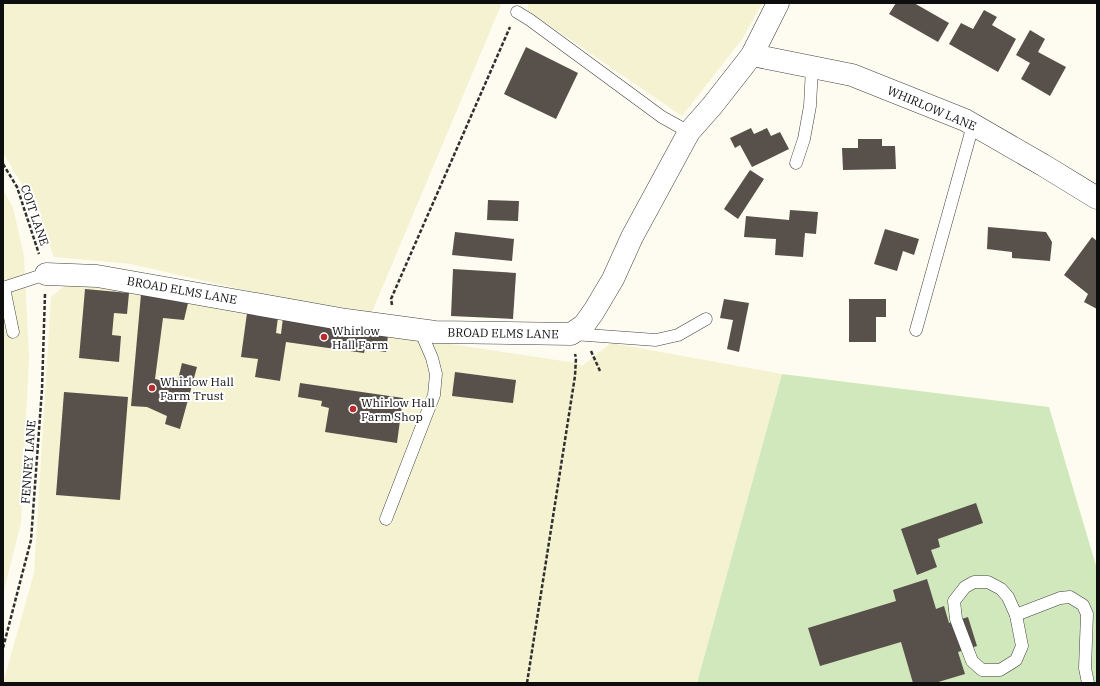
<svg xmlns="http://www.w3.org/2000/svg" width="1100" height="686" font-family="'IBM Plex Serif',serif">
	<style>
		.farmland { fill: #f4f2d1 }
		.green { fill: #d0e8bb }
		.building { fill: #57504b }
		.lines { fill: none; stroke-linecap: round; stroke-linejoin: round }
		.service-casing { stroke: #414141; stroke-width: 13 }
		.minor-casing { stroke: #414141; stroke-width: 23 }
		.path { stroke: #303030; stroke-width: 2.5; stroke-dasharray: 4 2; stroke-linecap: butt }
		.service { stroke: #fff; stroke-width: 12 }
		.minor { stroke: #fff; stroke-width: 22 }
		.poi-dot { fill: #ba2b2c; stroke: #fff; stroke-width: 1.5 }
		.labels { text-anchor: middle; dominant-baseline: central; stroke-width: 4; stroke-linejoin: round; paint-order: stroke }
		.street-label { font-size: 12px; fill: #0e0e0e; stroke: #fff }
		.poi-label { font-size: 12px; fill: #0e0e0e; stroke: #fff; text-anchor: start }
	</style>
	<rect width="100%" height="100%" fill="#fefcf0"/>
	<g class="farmland">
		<path d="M3 3H502L372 312 270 296 131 264 55 257 53 255 39 212 3 153Z"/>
		<path d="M529 3H762L743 38 682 116 527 10Z"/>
		<path d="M3 190 13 207 24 256 29 357 21 523 3 594Z"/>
		<path d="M69 282 247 313 576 363 582 366 611 343 782 374 697 683H3L34 573 51 297Z"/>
	</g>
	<path class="green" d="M782 374 1049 407 1097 569V683H697Z"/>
	<g class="building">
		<path d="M896 3H914L949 23 938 42 889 14Z"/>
		<path d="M984 10 997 17 992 25 1016 39 998 72 949 44 961 23 973 29Z"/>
		<path d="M1030 30 1045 39 1038 52 1066 67 1050 96 1021 79 1030 63 1016 55Z"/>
		<path d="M526 47 578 73 556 119 504 94Z"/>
		<path d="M751 128 754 134 767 128 771 136 780 132 789 149 752 167 740 145 735 148 730 138Z"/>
		<path d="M858 139H882V146H895L896 169 843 170 842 148H858Z"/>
		<path d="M750 170 764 179 738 219 724 209Z"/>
		<path d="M488 200 519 201 518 221 487 220Z"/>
		<path d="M790 210 818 212 816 234 805 233 803 257 775 255 776 239 744 237 746 216 789 220Z"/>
		<path d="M988 227 1046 232 1052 242 1050 261 1012 258V252L987 249Z"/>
		<path d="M885 229 919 239 914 255 903 251 897 271 874 264Z"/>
		<path d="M455 232 514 239 512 261 452 255Z"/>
		<path d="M1092 237 1097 241V309L1084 302 1088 294 1064 275Z"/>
		<path d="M453 269 516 273 513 319 451 316Z"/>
		<path d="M85 289 129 293 127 314 114 313 112 335 121 336 119 362 79 358Z"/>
		<path d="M141 294 188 303 184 320 163 318 155 379 177 384 182 363 197 367 180 429 165 424 167 416 147 407 131 406Z"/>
		<path d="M724 299 749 303 739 352 727 349 733 320 720 318Z"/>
		<path d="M849 299H886V317H876V342H849Z"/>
		<path d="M247 313 278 317 276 333 281 334 283 318 388 335 386 352 365 349 364 353 286 342 280 381 255 377 258 359 241 357Z"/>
		<path d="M455 372 516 380 513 403 452 396Z"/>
		<path d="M300 383 403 398 397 443 325 432 329 408 321 406 322 401 298 397Z"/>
		<path d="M64 392 128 397 120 500 56 495Z"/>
		<path d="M976 503 983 523 938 539 940 547 931 550 937 567 917 575 901 529Z"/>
		<path d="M927 579 936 609 944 606 949 623 968 617 977 646 958 652 965 674 935 683H913L901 642 820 666 808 628 896 601 893 590Z"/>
	</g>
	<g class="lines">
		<defs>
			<g id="service">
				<path d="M517 12 530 20 662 117 689 132"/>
				<path d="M796 163 804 139 810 106 812 67"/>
				<path d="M3 288 46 274"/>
				<path d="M4 288 13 332"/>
				<path d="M916 330 973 125"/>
				<path d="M573 334 656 340 678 335 706 319"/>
				<path d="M386 519 434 395 436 374 432 358 420 330"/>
				<path d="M974 582H988L1001 589 1008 597 1016 615 1022 646 1016 660 1000 670H982L972 661 956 619 954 601 965 587Z"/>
				<path d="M1016 615 1060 598 1070 597 1083 605 1087 614 1085 668 1088 683"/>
			</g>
			<g id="minor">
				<path d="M752 55 852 75 965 120 1043 165 1097 198"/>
				<path d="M46 274 97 276 346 320 435 332 571 334 584 325 594 311 613 279 632 237 689 132 712 106 752 55 778 3"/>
			</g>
		</defs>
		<use href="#service" class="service-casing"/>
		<use href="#minor" class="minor-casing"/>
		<g class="path">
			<path d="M3 164 17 187 39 254"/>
			<path d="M392 305 391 299 510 27"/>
			<path d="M591 351 600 371"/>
			<path d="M3 648 31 540 42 389 45 294"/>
			<path d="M527 683 575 376 576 358 575 354"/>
		</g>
		<use href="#service" class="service"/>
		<use href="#minor" class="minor"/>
	</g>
	<g class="poi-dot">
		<circle cx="324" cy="337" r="4"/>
		<circle cx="152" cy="388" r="4"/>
		<circle cx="353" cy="409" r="4"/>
	</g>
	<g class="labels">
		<g class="street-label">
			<text transform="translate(932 108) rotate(23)">WHIRLOW LANE</text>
			<text transform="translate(35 215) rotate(71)">COIT LANE</text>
			<text transform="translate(182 290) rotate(10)">BROAD ELMS LANE</text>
			<text transform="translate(503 333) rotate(1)">BROAD ELMS LANE</text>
			<text transform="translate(28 462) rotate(-86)">FENNEY LANE</text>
		</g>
		<g class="poi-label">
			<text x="332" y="330">Whirlow<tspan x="332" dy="14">Hall Farm</tspan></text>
			<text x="160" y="381">Whirlow Hall<tspan x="160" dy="14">Farm Trust</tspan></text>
			<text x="361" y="402">Whirlow Hall<tspan x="361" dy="14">Farm Shop</tspan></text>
		</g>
	</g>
	<rect width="1100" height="686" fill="none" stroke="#0e0e0e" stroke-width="8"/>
</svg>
